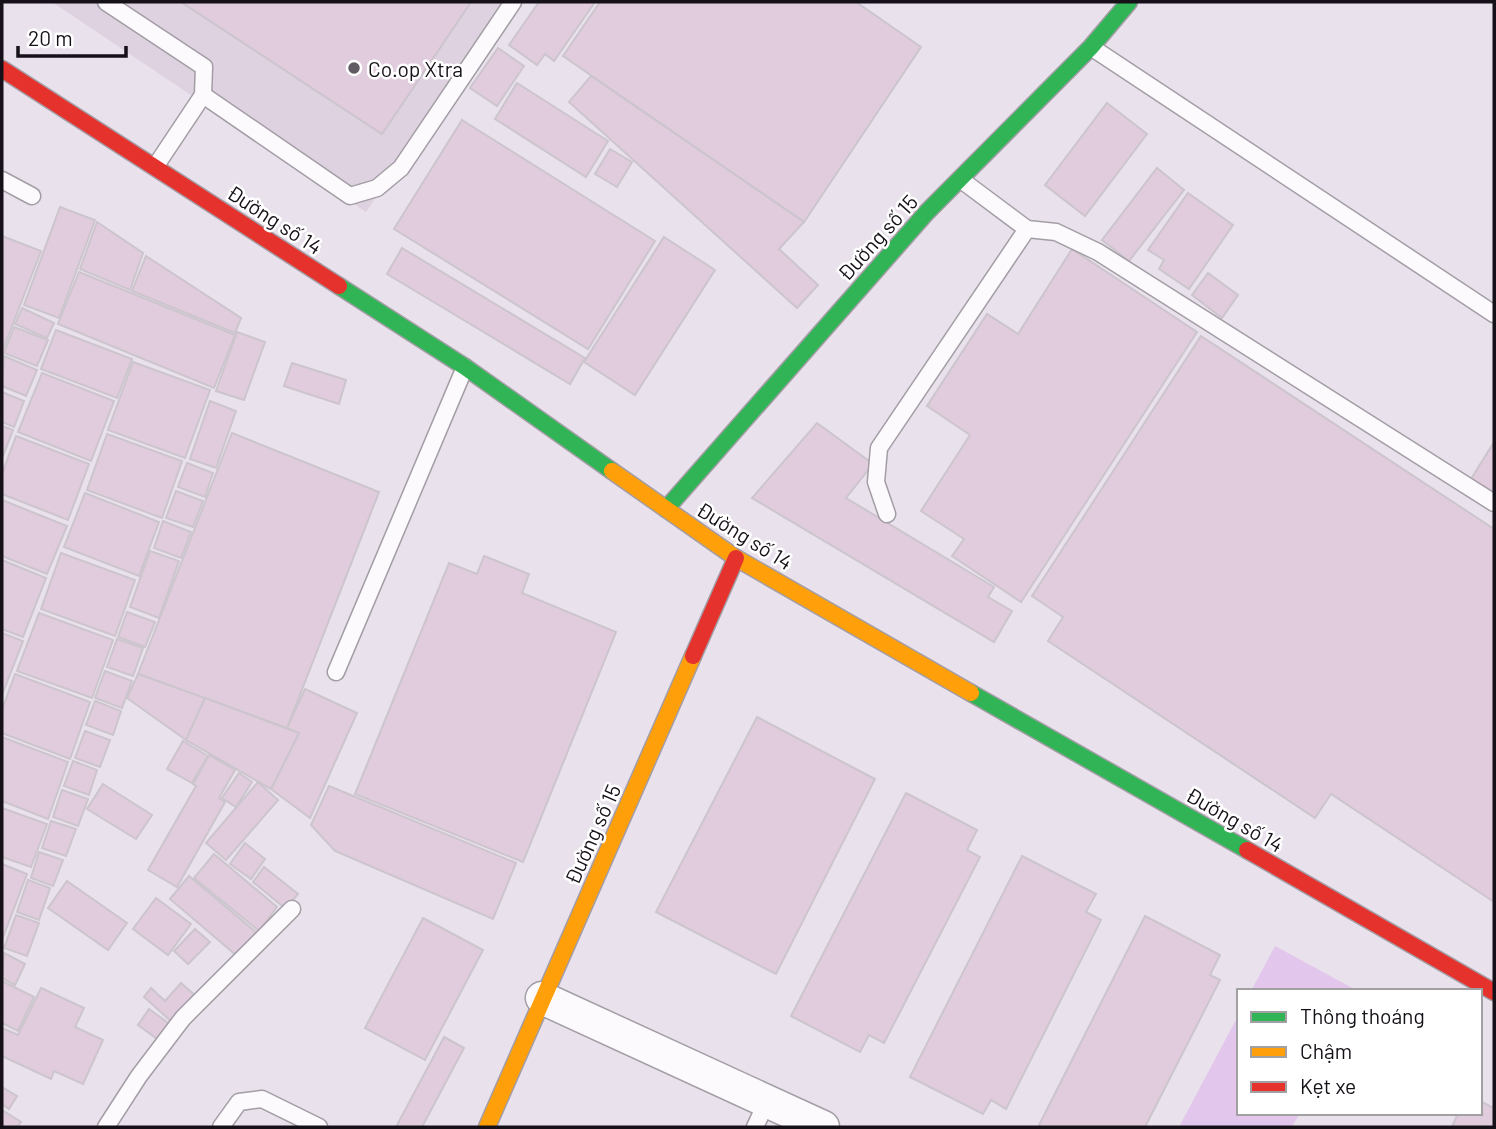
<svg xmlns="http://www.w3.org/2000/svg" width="1496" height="1129" font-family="Barlow,sans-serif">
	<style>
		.commercial { fill: #ded1e0 }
		.green { fill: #e2c6eb }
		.building { fill: #e0ccdd; stroke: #cdc5cd; stroke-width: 2 }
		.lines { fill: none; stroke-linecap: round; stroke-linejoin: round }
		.lane-casing { stroke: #a39da5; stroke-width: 19 }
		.street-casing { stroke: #a39da5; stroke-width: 35 }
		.fast-casing { stroke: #a39da5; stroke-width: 19 }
		.slow-casing { stroke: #a39da5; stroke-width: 19 }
		.jam-casing { stroke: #a39da5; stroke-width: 19 }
		.lane { stroke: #fcfafc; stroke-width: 16 }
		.street { stroke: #fcfafc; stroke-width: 32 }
		.fast { stroke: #30b455; stroke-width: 16 }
		.slow { stroke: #ff9f0a; stroke-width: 16 }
		.jam { stroke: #e5322d; stroke-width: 16 }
		.poi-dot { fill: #605a62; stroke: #fff; stroke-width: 2.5 }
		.labels { text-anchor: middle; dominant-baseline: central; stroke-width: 5; stroke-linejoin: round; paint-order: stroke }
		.poi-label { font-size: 21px; fill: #161118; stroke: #fff; text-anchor: start }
		.street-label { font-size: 21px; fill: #161118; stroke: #fff }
	</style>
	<rect width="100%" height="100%" fill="#e9e1ec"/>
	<path class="commercial" d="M52 2H510L366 212Z"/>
	<g class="green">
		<path d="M1275 946 1358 991H1251Z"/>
		<path d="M1239 1014V1113H1300L1292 1127H1179Z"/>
	</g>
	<g class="building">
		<path d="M181 2H471L382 134Z"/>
		<path d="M539 2H595L554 61 545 54 537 65 509 45Z"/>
		<path d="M600 2H856L921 47 804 222 563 56Z"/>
		<path d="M498 48 524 66 497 106 470 88Z"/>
		<path d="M591 76 804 222 779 249 818 285 797 308 569 102Z"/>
		<path d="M517 83 608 141 586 177 495 119Z"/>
		<path d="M1107 103 1147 134 1085 216 1045 185Z"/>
		<path d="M462 120 655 241 588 349 394 229Z"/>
		<path d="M610 149 632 162 617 187 595 174Z"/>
		<path d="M1157 168 1184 190 1129 261 1102 240Z"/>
		<path d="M1188 193 1233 225 1189 289 1159 269 1164 260 1148 250Z"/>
		<path d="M60 207 95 220 59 318 24 305Z"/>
		<path d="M97 222 143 253 130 290 80 269Z"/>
		<path d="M2 236 41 251 2 352Z"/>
		<path d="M664 237 715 270 635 395 584 362Z"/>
		<path d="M402 248 585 358 570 384 387 274Z"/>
		<path d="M1072 249 1197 332 1021 602 952 556 964 539 921 511 970 435 927 406 987 314 1018 334Z"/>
		<path d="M146 256 241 318 235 333 132 291Z"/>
		<path d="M79 272 235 335 214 388 58 324Z"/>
		<path d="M1208 273 1238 295 1222 318 1192 295Z"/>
		<path d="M22 308 54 323 47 338 15 324Z"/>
		<path d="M14 327 48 340 37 366 4 353Z"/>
		<path d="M56 330 132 359 117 398 41 369Z"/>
		<path d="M237 332 265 342 244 400 216 391Z"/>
		<path d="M1201 336 1494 529V902L1331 794 1315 818 1048 641 1063 617 1032 596Z"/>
		<path d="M4 356 37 370 26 396 2 386Z"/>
		<path d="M133 362 210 390 185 458 108 430Z"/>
		<path d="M292 363 346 380 339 404 284 386Z"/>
		<path d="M42 373 114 401 91 461 18 432Z"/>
		<path d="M2 392 24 401 14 427 2 422Z"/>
		<path d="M210 401 236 411 216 468 190 459Z"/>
		<path d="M817 423 873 464 846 498 994 587 988 597 1012 611 994 642 752 498Z"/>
		<path d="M2 426 13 430 3 456H2Z"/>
		<path d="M232 433 379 492 287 728 138 674Z"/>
		<path d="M107 434 182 461 162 518 87 490Z"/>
		<path d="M16 436 89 464 68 520 2 494V474Z"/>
		<path d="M1494 442V494L1471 479Z"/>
		<path d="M187 463 213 473 205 497 178 487Z"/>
		<path d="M176 491 203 501 193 527 166 518Z"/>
		<path d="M85 493 159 522 139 576 64 547Z"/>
		<path d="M2 500 67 526 47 574 2 556Z"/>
		<path d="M163 521 191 532 181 558 154 548Z"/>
		<path d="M150 551 179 561 159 618 130 607Z"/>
		<path d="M61 553 135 580 115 636 41 609Z"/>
		<path d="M484 556 529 574 522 593 616 632 523 862 355 794 449 563 477 574Z"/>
		<path d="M2 560 46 578 23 637 2 629Z"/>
		<path d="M127 612 155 622 145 647 118 637Z"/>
		<path d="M39 613 113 640 92 698 17 671Z"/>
		<path d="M2 633 23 641 2 695Z"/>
		<path d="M117 639 143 648 133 676 107 667Z"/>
		<path d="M105 671 132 681 122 708 95 698Z"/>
		<path d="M15 674 90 702 70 759 2 733V710Z"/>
		<path d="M138 674 205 698 186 740 127 698Z"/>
		<path d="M305 689 357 713 310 818 271 789 299 733 287 728Z"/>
		<path d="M205 698 299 733 271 789 186 740Z"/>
		<path d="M95 701 121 711 113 735 86 725Z"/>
		<path d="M757 717 875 779 776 974 656 912Z"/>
		<path d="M85 731 110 740 100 767 75 758Z"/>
		<path d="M2 737 68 762 48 819 2 801Z"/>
		<path d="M183 741 208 756 192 783 167 769Z"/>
		<path d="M209 755 235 770 219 798 225 802 177 887 148 870 196 786 193 784Z"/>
		<path d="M73 761 97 770 89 795 64 786Z"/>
		<path d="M239 773 252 782 236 807 222 798Z"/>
		<path d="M258 782 278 800 226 860 206 843Z"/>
		<path d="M103 784 152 815 136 839 87 809Z"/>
		<path d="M329 786 516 863 493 919 335 851 311 825Z"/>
		<path d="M62 790 88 799 78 826 53 817Z"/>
		<path d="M906 793 977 830 967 850 980 857 884 1043 869 1035 860 1052 791 1016Z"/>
		<path d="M2 808 47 824 31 867 2 857Z"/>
		<path d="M51 821 76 829 66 856 42 848Z"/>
		<path d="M245 843 265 859 251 879 230 864Z"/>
		<path d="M39 852 63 860 53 886 31 878Z"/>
		<path d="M214 854 277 907 259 931 194 878Z"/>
		<path d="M1022 856 1096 894 1086 912 1101 920 1006 1109 991 1100 983 1114 910 1077Z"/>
		<path d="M2 864 27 874 2 940Z"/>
		<path d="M264 867 298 894 286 909 253 882Z"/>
		<path d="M189 876 257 933 237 956 170 899Z"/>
		<path d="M28 880 50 888 39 920 17 912Z"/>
		<path d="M67 881 127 923 108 950 48 908Z"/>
		<path d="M156 898 191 924 168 955 133 929Z"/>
		<path d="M16 915 39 923 27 956 4 948Z"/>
		<path d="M1145 916 1220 955 1210 975 1220 980 1145 1127H1038Z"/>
		<path d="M423 918 483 950 425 1060 365 1028Z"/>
		<path d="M195 929 210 942 188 964 174 951Z"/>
		<path d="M4 953 25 964 15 985 2 978Z"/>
		<path d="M2 981 34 997 18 1031 2 1023Z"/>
		<path d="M181 983 197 997 173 1023 144 997 151 988 165 1001Z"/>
		<path d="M41 988 84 1008 75 1027 103 1040 83 1084 54 1071 51 1079 2 1056V1028L18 1035Z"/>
		<path d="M149 1009 171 1025 160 1041 138 1025Z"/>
		<path d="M444 1037 464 1048 422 1127H396Z"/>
		<path d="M2 1087 17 1096 9 1109 2 1104Z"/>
		<path d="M1480 1101 1494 1108V1127H1452L1458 1113H1480Z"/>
		<path d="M2 1110 21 1122 17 1127H2Z"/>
	</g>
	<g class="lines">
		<defs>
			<g id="lane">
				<path d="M106 2 204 67 203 95 155 167"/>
				<path d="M1091 47 1494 314"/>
				<path d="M203 95 350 196 377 188 401 168 513 2"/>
				<path d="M960 179 1027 229 1056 232 1098 252 1494 503"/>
				<path d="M2 180 32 196"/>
				<path d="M887 514 876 482 879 448 1027 229"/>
				<path d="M336 672 465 367"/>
				<path d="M106 1127 139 1076 183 1018 292 909"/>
				<path d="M221 1127 239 1102 262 1099 319 1127"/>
				<path d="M755 1127 767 1101"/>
			</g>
			<path id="street" d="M542 998 823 1127"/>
			<g id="fast">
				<path d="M339 286 465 367 612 471"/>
				<path d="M666 509 927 212 1091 47 1129 2"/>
				<path d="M971 693 1247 850"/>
			</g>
			<g id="slow">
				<path d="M612 471 736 558 971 693"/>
				<path d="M487 1127 693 656"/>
			</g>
			<g id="jam">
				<path d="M2 69 339 286"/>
				<path d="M693 656 736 558"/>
				<path d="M1247 850 1494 992"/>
			</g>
		</defs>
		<use href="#lane" class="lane-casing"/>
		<use href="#street" class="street-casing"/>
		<use href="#fast" class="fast-casing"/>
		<use href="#slow" class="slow-casing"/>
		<use href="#jam" class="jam-casing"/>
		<use href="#lane" class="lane"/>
		<use href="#street" class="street"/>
		<use href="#fast" class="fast"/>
		<use href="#slow" class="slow"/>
		<use href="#jam" class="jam"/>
	</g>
	<circle class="poi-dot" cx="354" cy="68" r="7"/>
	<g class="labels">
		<g class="poi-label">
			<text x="368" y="68">Co.op Xtra</text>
		</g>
		<g class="street-label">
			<text transform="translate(275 219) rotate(33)">Đường số 14</text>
			<text transform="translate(877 237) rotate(-48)">Đường số 15</text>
			<text transform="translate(745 535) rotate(32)">Đường số 14</text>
			<text transform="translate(1235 819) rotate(30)">Đường số 14</text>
			<text transform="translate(592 834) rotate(-66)">Đường số 15</text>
		</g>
	</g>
	<rect width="1496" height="1129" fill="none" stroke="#161118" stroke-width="7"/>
	<rect x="1237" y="989" width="245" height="126" fill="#ffffff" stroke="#a2a0a3" stroke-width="2"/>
	<rect x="1251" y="1012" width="35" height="10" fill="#30b455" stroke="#a2a0a3" stroke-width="2"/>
	<text x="1300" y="1024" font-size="21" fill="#161118">Thông thoáng</text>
	<rect x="1251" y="1047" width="35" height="10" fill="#ff9f0a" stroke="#a2a0a3" stroke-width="2"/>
	<text x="1300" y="1059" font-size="21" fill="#161118">Chậm</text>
	<rect x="1251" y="1082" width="35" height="10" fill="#e5322d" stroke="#a2a0a3" stroke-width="2"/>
	<text x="1300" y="1094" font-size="21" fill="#161118">Kẹt xe</text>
	<path d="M18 46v10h108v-10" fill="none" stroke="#161118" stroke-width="3.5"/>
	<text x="28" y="46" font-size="21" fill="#161118" stroke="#ffffff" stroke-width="5" paint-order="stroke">20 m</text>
</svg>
